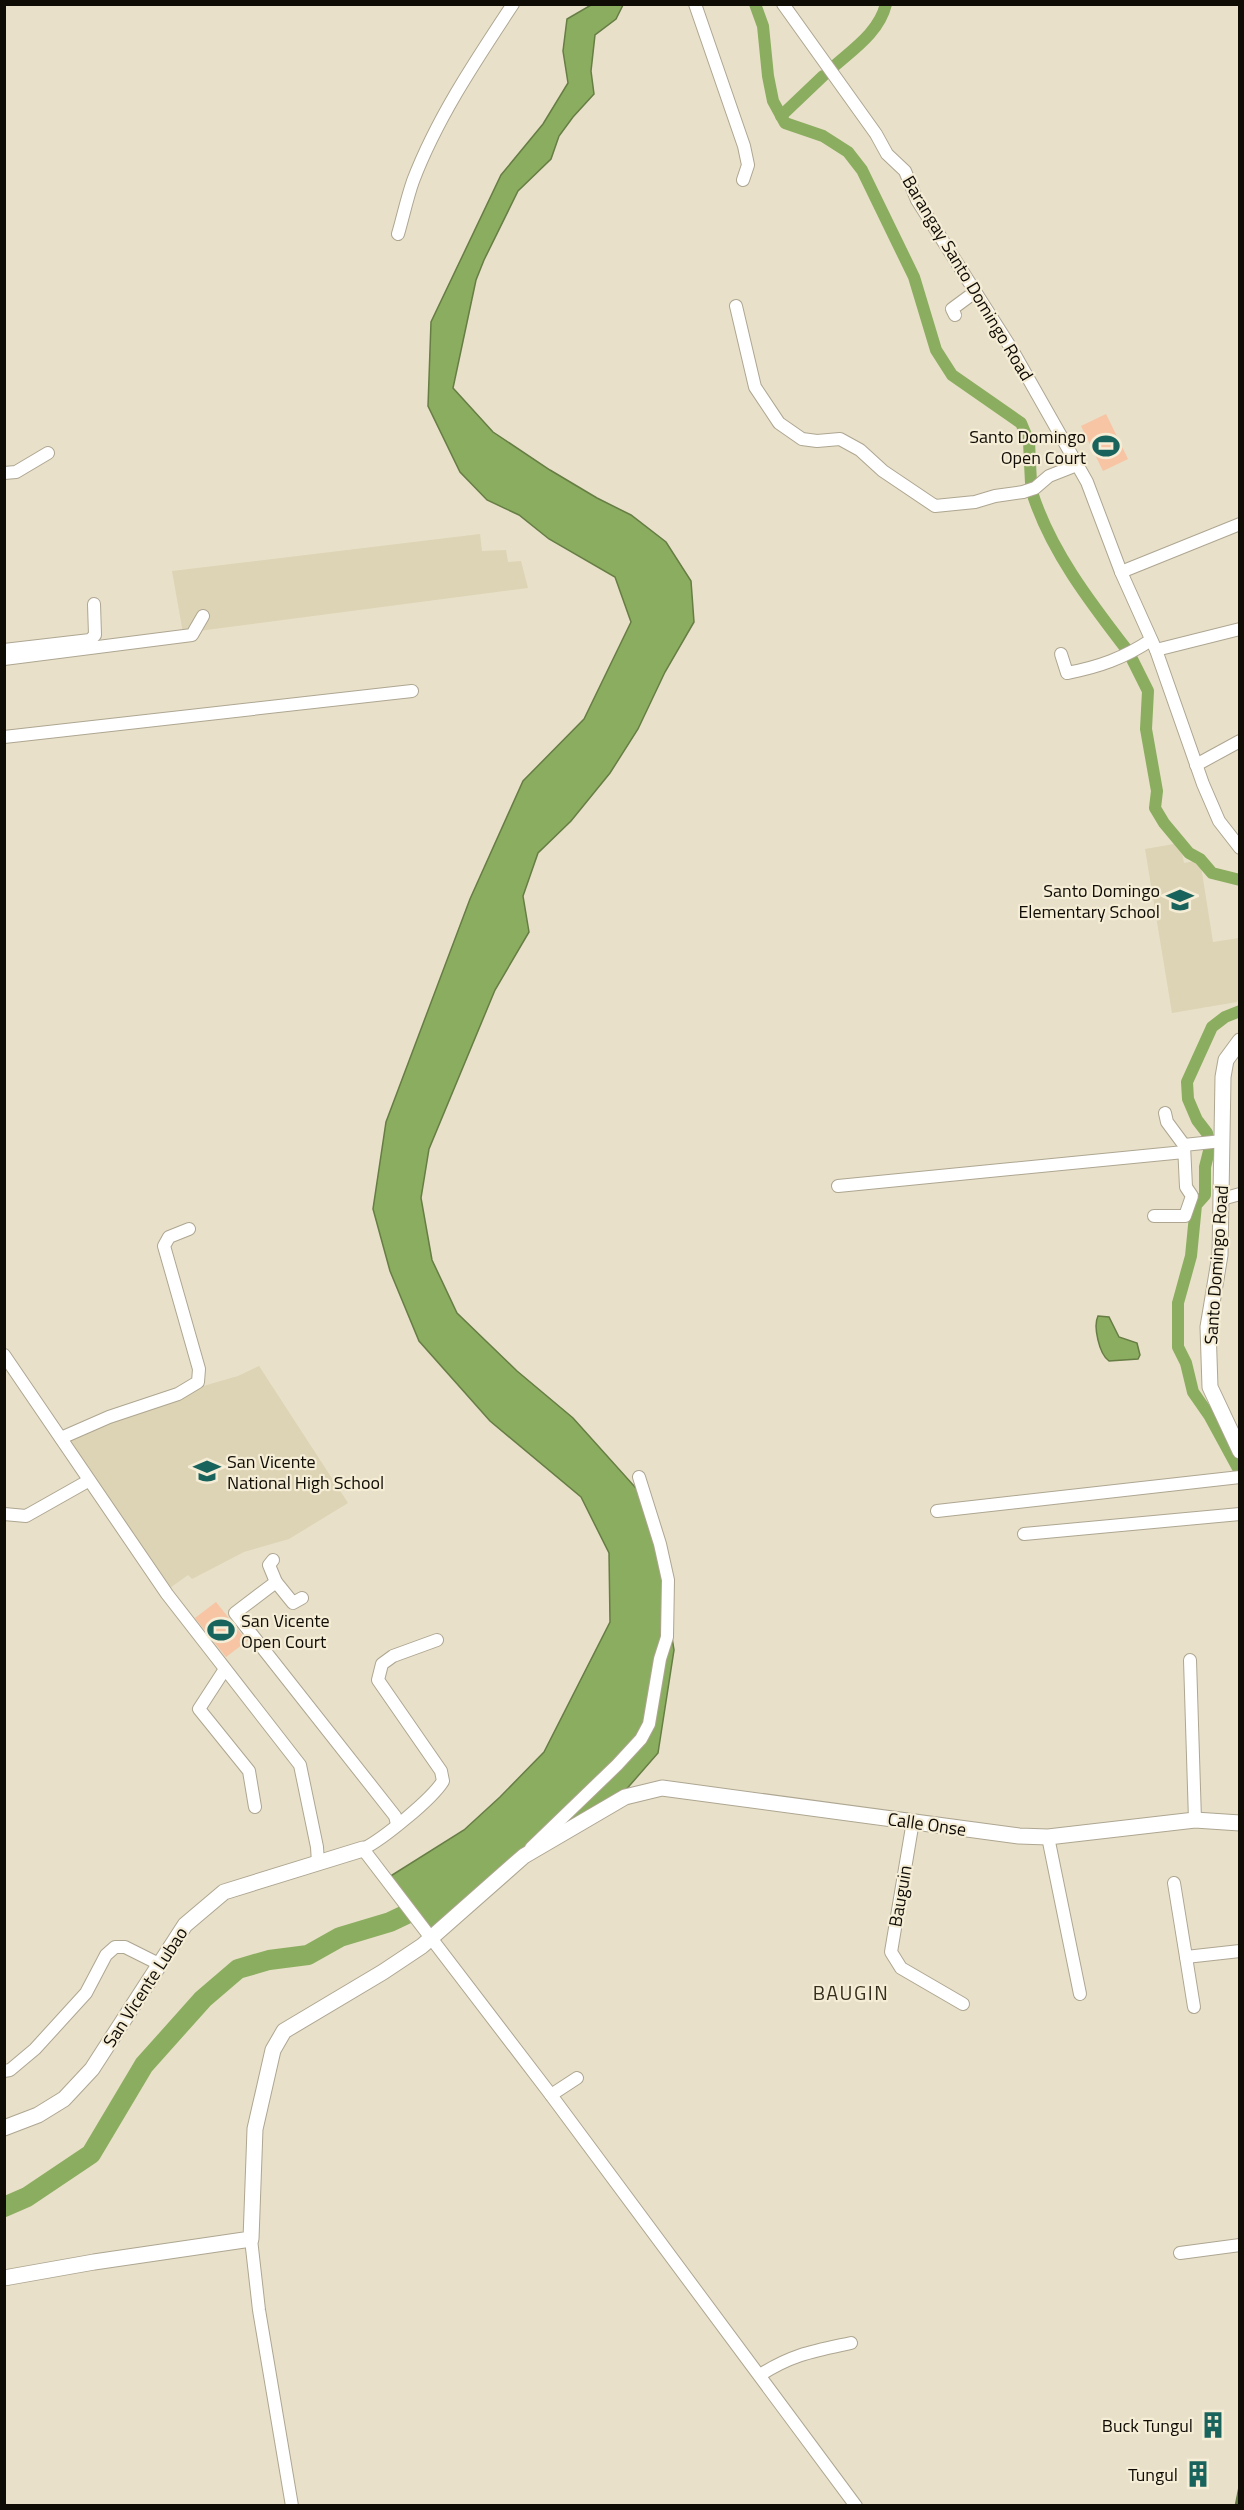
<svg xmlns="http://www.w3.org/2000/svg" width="1244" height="2510" font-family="'Titillium Web',sans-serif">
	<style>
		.built { fill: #ddd3b5 }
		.green { fill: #f7c4a4 }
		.water { fill: #8bad5f; stroke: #667d44; stroke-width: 1.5 }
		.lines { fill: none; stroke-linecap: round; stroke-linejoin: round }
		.stream { stroke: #667d44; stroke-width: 3 }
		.canal { stroke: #8bad5f; stroke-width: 12 }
		.river { stroke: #8bad5f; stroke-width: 20 }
		.minor-casing { stroke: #aea691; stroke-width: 14 }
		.tertiary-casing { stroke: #aea691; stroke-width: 17 }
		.minor { stroke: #fff; stroke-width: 12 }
		.tertiary { stroke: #fff; stroke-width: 15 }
		.labels { text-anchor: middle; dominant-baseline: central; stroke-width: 4.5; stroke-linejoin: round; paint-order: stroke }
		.street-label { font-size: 18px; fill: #0f0c05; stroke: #f5edd6 }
		.poi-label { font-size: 18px; fill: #0f0c05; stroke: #f5edd6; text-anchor: end }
		.neighbourhood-label { font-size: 20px; letter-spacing: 1.5px; fill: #352e1c; stroke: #f5edd6 }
	</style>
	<rect width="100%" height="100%" fill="#e8e0c9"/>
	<g class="built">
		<path d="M480 534 482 551 506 550 508 562 521 561 528 588 183 633 172 571Z"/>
		<path d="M1180 843 1184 863 1200 860 1213 942 1239 938V996L1237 1002 1172 1013 1145 849Z"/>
		<path d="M259 1366 348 1503 289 1539 244 1552 192 1579 188 1575 170 1588 64 1439 193 1389 238 1376Z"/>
	</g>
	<g class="green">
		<path d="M1106 414 1128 459 1103 471 1081 426Z"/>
		<path d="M216 1602 247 1641 226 1657 195 1618Z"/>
	</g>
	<g class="water">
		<path d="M591 5H623L616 19 595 35 591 71 594 94 573 117 559 136 551 159 518 191 484 260 476 280 453 388 493 432 550 470 597 498 631 515 666 542 691 581 694 622 665 672 638 729 610 773 571 821 538 853 523 896 529 932 495 990 429 1149 421 1198 432 1260 457 1313 517 1371 573 1418 644 1497 659 1556 674 1650 658 1753 624 1792 577 1822 433 1932 389 1877 464 1830 500 1797 544 1752 610 1622 609 1553 581 1497 490 1421 419 1341 390 1271 373 1209 386 1122 470 899 523 781 584 719 631 622 615 577 549 539 519 515 487 500 460 472 428 406 431 322 501 175 543 124 568 83 563 51 567 19Z"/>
		<path d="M1098 1316 1109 1317 1119 1337 1137 1343 1140 1355 1138 1359 1109 1361C1099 1354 1093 1326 1098 1316Z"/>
	</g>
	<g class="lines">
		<path class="stream" d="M1236 2506 1240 2486"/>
		<g class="canal">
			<path d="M755 4 763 26 768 76 773 101 785 123 823 136 848 152 862 170 914 277 936 350 952 375 1021 423 1029 442 1031 483"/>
			<path d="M831 69C852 50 879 33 886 4"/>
			<path d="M781 116 823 76"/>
			<path d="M1032 492C1050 550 1090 602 1127 650"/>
			<path d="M1132 659 1148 691 1146 729 1157 791 1155 808 1164 823 1189 853 1200 859 1212 873 1240 880"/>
			<path d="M1240 1011 1225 1017 1212 1027 1187 1082 1188 1099 1197 1120 1207 1133 1210 1147 1205 1167V1195L1196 1205 1191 1256 1178 1303V1347L1186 1363 1193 1392 1209 1415 1240 1472"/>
		</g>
		<path class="river" d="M4 2207 27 2197 91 2154 144 2065 203 1999 238 1969 269 1960 308 1955 340 1937 390 1922 430 1903"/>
		<defs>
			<g id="minor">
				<path d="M695 4 744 146 748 165 743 180"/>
				<path d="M783 4 876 134 887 154 905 171 917 200 1011 348 1087 482 1121 572 1156 650 1203 784 1219 821 1240 848"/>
				<path d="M398 234C403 217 407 198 413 181 437 118 476 60 513 4"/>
				<path d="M736 306 755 387 779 423 802 439 817 441 840 439 860 450 883 471 935 506 975 502 995 496 1023 492 1035 488 1049 476 1077 465"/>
				<path d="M955 315 952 309 975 292"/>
				<path d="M4 473 16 472 48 453"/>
				<path d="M1121 572 1240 524"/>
				<path d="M4 650 90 640 95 635 94 604"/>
				<path d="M1156 650 1240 629"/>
				<path d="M1061 654 1067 673C1099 667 1124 658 1151 640"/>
				<path d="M4 659 192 635 203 616"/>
				<path d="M4 737 412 691"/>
				<path d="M1196 765 1240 741"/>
				<path d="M1165 1113 1167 1122 1184 1145"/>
				<path d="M838 1186 1184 1152"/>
				<path d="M1222 1199 1240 1194"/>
				<path d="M1154 1216H1185L1192 1196 1186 1187 1184 1145 1222 1141"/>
				<path d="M4 1355 167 1594 300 1765 317 1847 318 1863"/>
				<path d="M61 1438 109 1417 178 1394 198 1382 199 1369 164 1246 169 1237 189 1229"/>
				<path d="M937 1511 1240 1477"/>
				<path d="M4 1514 26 1516 88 1481"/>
				<path d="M1024 1534 1240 1514"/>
				<path d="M273 1560 269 1565 276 1582"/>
				<path d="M302 1598 293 1603 276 1582 235 1613 395 1816 397 1824"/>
				<path d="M437 1640 393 1656 382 1664 378 1680 441 1771 443 1781C432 1799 383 1839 363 1849L551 2095 856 2506"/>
				<path d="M1190 1660 1195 1820"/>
				<path d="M225 1669 199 1709 249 1771 255 1807"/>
				<path d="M913 1821 891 1952 901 1968 963 2004"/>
				<path d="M1048 1837 1080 1994"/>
				<path d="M531 1848 617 1765 641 1739 649 1724 660 1659 667 1637 668 1580 660 1544 639 1477"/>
				<path d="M1174 1883 1186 1957 1240 1951"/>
				<path d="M1186 1957 1194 2007"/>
				<path d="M4 2071 10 2070 35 2049 86 1993 106 1955 115 1947H125L159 1964"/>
				<path d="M551 2095 577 2078"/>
				<path d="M251 2239 259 2310 292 2506"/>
				<path d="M1180 2253 1240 2245"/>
				<path d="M760 2375C793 2354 814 2351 851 2343"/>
			</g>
			<g id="tertiary">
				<path d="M1240 1041 1226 1060 1223 1077 1220 1255 1208 1327 1210 1387 1240 1451"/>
				<path d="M4 2128 38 2115 64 2099 92 2069 185 1925 224 1892 363 1849"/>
				<path d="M4 2278 94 2262 251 2239 255 2129 273 2050 284 2031 383 1972 422 1946 524 1856 625 1797 662 1788 1019 1836 1048 1837 1195 1820 1240 1823"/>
			</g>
		</defs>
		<use href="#minor" class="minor-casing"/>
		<use href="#tertiary" class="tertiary-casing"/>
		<use href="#minor" class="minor"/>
		<use href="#tertiary" class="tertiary"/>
	</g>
	<defs>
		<symbol id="stadium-bare" viewBox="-9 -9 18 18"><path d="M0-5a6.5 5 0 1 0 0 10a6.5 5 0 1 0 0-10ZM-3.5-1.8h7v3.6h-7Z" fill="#18635b" stroke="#f5edd6" stroke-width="2.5" paint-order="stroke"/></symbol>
		<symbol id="school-bare" viewBox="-9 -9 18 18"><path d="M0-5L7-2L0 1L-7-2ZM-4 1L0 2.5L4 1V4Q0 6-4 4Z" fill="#18635b" stroke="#f5edd6" stroke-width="2.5" paint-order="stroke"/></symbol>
		<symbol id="building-bare" viewBox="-9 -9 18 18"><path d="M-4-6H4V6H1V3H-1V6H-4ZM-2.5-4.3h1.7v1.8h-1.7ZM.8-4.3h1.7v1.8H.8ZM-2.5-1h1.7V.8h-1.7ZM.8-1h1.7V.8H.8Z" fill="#18635b" stroke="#f5edd6" stroke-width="2.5" paint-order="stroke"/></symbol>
	</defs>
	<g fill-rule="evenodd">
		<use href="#stadium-bare" x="1087" y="427" width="38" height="38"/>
		<use href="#school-bare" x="1161" y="881" width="38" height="38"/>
		<use href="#school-bare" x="188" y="1452" width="38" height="38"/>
		<use href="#stadium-bare" x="202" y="1611" width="38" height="38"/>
		<use href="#building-bare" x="1194" y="2406" width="38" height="38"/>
		<use href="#building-bare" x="1179" y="2455" width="38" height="38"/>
	</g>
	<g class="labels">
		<g class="street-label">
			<text transform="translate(968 278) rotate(59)">Barangay Santo Domingo Road</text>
			<text transform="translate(1216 1265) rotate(-86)">Santo Domingo Road</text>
			<text transform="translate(927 1824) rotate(8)">Calle Onse</text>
			<text transform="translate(900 1896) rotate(-80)">Bauguin</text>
			<text transform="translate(145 1987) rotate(-57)">San Vicente Lubao</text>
		</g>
		<g class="poi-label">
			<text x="1086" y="436">Santo Domingo<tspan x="1086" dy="21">Open Court</tspan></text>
			<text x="1160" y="890">Santo Domingo<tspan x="1160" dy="21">Elementary School</tspan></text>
			<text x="227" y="1461" text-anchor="start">San Vicente<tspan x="227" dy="21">National High School</tspan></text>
			<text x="241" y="1620" text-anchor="start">San Vicente<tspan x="241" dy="21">Open Court</tspan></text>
			<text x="1193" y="2425">Buck Tungul</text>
			<text x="1178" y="2474">Tungul</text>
		</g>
		<g class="neighbourhood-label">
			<text x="851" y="1992">BAUGIN</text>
		</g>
	</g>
	<rect width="1244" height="2510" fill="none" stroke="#0f0c05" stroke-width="12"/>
</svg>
